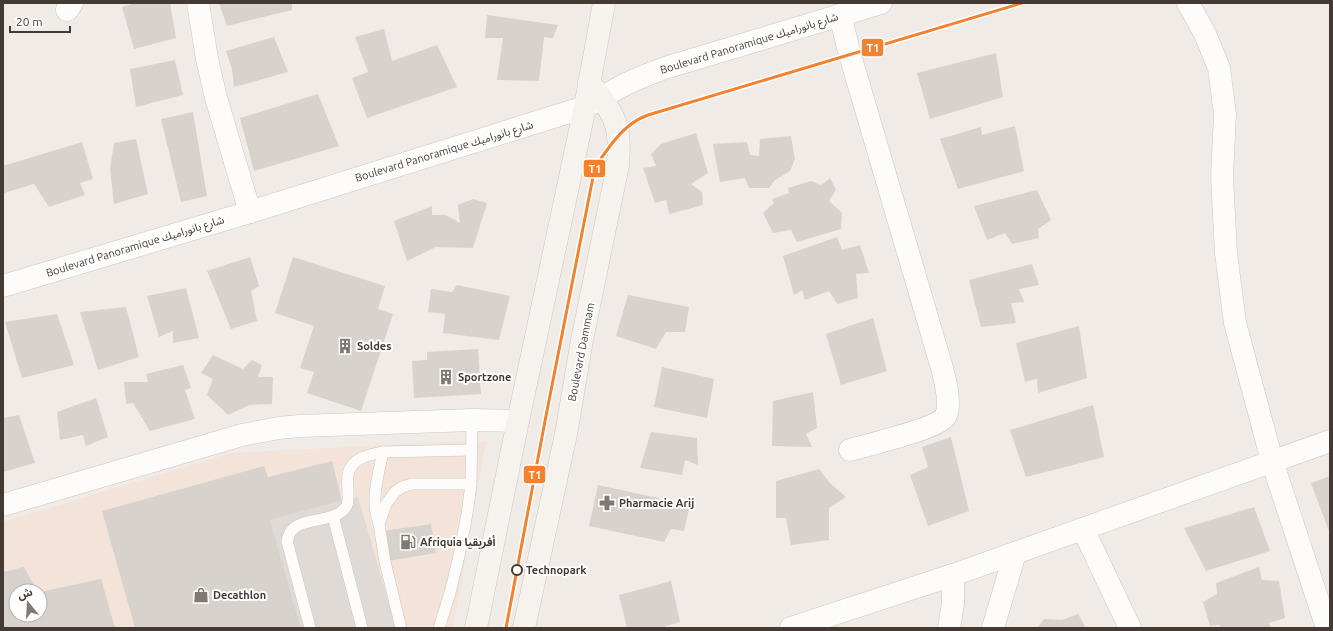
<svg xmlns="http://www.w3.org/2000/svg" width="1333" height="631" font-family="Ubuntu,'Noto Sans Arabic',sans-serif">
	<style>
		.commercial { fill: #f4e3d8; fill-rule: evenodd }
		.parking { fill: #dfdad6 }
		.building { fill: #d8d2cd }
		.lines { fill: none; stroke-linecap: round; stroke-linejoin: round }
		.lane-casing { stroke: #ccc7c2; stroke-width: 12 }
		.street-casing { stroke: #ccc7c2; stroke-width: 23 }
		.secondary-casing { stroke: #d1c8be; stroke-width: 23 }
		.lane { stroke: #fdfcfb; stroke-width: 11 }
		.street { stroke: #fdfcfb; stroke-width: 22 }
		.secondary { stroke: #f6f2ed; stroke-width: 22 }
		.tram-1-casing { stroke: #fff; stroke-width: 6 }
		.tram-1 { stroke: #f38230; stroke-width: 3 }
		.stop-dot { fill: #fff; stroke: #453a33; stroke-width: 2 }
		.labels { text-anchor: middle; dominant-baseline: central; stroke-width: 4; stroke-linejoin: round; paint-order: stroke }
		.street-label { font-size: 11px; fill: #453a33; stroke: #fff }
		.poi-label { font-size: 11px; font-weight: bold; fill: #453a33; stroke: #fff; text-anchor: start }
		.stop-label { font-size: 11px; font-weight: bold; fill: #453a33; stroke: #fff; text-anchor: start }
		.line-badge { stroke: #fff; stroke-width: 1.5 }
		.badge-label { font-size: 11px; text-anchor: middle; font-weight: bold; fill: #fff }
	</style>
	<rect width="100%" height="100%" fill="#f0ebe6"/>
	<path class="commercial" d="M486 441 453 628H3V522L231 453 444 442ZM16 591H40V615H16Z"/>
	<path class="parking" d="M358 497 396 628H301L270 520Z"/>
	<g class="building">
		<path d="M135 3H170L176 38 134 49 122 7Z"/>
		<path d="M219 3H292V10L227 26Z"/>
		<path d="M487 15 558 25 553 38 544 37 539 81 497 80 503 38H485Z"/>
		<path d="M384 29 392 61 437 45 457 87 367 118 352 78 368 72 355 37Z"/>
		<path d="M274 37 288 72 234 87 232 69 226 51Z"/>
		<path d="M996 53 1003 97 930 119 917 73Z"/>
		<path d="M175 60 183 95 136 107 130 69Z"/>
		<path d="M318 94 339 146 254 171 240 118Z"/>
		<path d="M193 112 207 196 181 202 161 119Z"/>
		<path d="M1015 126 1024 171 958 189 940 139 981 127 982 135Z"/>
		<path d="M696 133 708 173 691 184 702 192 703 205 669 214 666 200 655 203 643 168 656 166 651 154 661 144Z"/>
		<path d="M791 136 795 159 790 171 775 180 769 188H749L745 178 720 182 713 144 747 142 750 155 759 156 760 139Z"/>
		<path d="M136 139 148 194 114 204 110 169 114 143Z"/>
		<path d="M82 142 93 179 80 183 85 195 49 207 34 184 4 193 3 187V166Z"/>
		<path d="M830 178 836 190 829 201 842 213 841 229 797 242 791 230 773 233 763 213 774 203 772 199 789 193 788 188 811 181 821 185Z"/>
		<path d="M1037 190 1051 220 1038 229 1039 238 1012 244 1005 233 987 240 974 206Z"/>
		<path d="M473 199 487 203 473 248 436 247 407 261 394 221 432 206V215H446L460 223 458 205Z"/>
		<path d="M837 237 842 250 860 245 869 273 856 274 858 298 837 304 829 291 805 300 802 290 794 295 783 256Z"/>
		<path d="M250 257 259 286 251 291 257 321 231 329 207 271Z"/>
		<path d="M293 257 385 286 378 309 393 314 361 411 307 393 314 372 300 368 314 326 275 313Z"/>
		<path d="M1032 264 1039 285 1019 289 1024 302 1011 303 1016 323 981 327 969 280Z"/>
		<path d="M457 285 510 296 499 340 443 333 445 314 428 312 431 289 452 292Z"/>
		<path d="M186 288 199 338 173 343V331L159 337 147 296Z"/>
		<path d="M628 295 689 307 685 332H666L656 349 616 336Z"/>
		<path d="M126 307 139 357 98 370 80 312Z"/>
		<path d="M57 314 74 365 22 378 5 322Z"/>
		<path d="M873 318 887 371 841 385 826 334Z"/>
		<path d="M1079 326 1087 378 1038 393 1037 379 1025 382 1016 343Z"/>
		<path d="M478 349 481 394 414 398 412 361 427 360V352Z"/>
		<path d="M213 355 243 369 252 360 262 365 258 377H273L272 404 249 405 228 415 207 395 213 379 201 373Z"/>
		<path d="M183 365 191 388 185 390 195 419 150 431 133 403 126 404 124 382H148L146 374Z"/>
		<path d="M662 367 714 379 707 418 654 407Z"/>
		<path d="M813 392 817 428 806 434 812 447 772 446 773 401Z"/>
		<path d="M96 398 108 437 86 446 83 435 60 440 57 412Z"/>
		<path d="M1093 405 1104 457 1026 477 1010 430Z"/>
		<path d="M19 415 35 463 3 472V418Z"/>
		<path d="M651 432 697 438 698 465 685 460 682 475 640 468Z"/>
		<path d="M951 437 969 511 928 526 910 475 928 467 922 447Z"/>
		<path d="M332 461 342 501 270 520 301 628H135L102 511 264 466 268 477Z"/>
		<path d="M819 469 830 483 846 497 829 508V540L791 545 786 518H776V481Z"/>
		<path d="M1330 476V534L1311 483Z"/>
		<path d="M598 485 690 505 684 531 671 529 664 542 589 526Z"/>
		<path d="M1254 507 1270 551 1206 571 1184 528Z"/>
		<path d="M431 524 436 553 388 561 384 531Z"/>
		<path d="M24 567 37 591H16V615H40V592L101 579 115 628H3V572Z"/>
		<path d="M1259 567 1262 580 1279 581 1285 618 1269 623 1271 628H1221L1219 625 1210 626 1203 602 1217 594 1216 583Z"/>
		<path d="M671 581 680 622 660 628H627L619 595Z"/>
		<path d="M1078 614 1086 628H1037L1044 619 1062 620Z"/>
	</g>
	<g class="lines">
		<defs>
			<g id="lane">
				<path d="M333 516 362 628"/>
				<path d="M379 524C370 501 378 476 383 452"/>
				<path d="M310 628 287 541C288 537 290 531 294 528 306 518 335 522 345 508 349 504 348 498 348 493 348 487 347 480 348 474 352 458 368 455 383 452L472 450"/>
				<path d="M401 628 385 562 379 524 386 504 395 492 402 487 412 484H471"/>
				<path d="M439 628 450 593 459 556 467 514 471 484 472 420"/>
			</g>
			<g id="street">
				<path d="M198 3 207 59 216 98 250 212"/>
				<path d="M1188 3 1205 34 1219 68 1225 114 1222 176 1226 253 1235 323 1272 461 1327 628"/>
				<path d="M67 10 72 3"/>
				<path d="M840 15 850 55 942 368C945 380 952 406 945 417 936 429 867 445 850 450"/>
				<path d="M3 286 250 212 585 107C599 100 612 91 626 84 640 77 654 72 668 67L881 3"/>
				<path d="M3 505 242 435 279 428 300 426 472 420 518 421"/>
				<path d="M1083 529 1130 628"/>
				<path d="M791 628 953 575 1330 441"/>
				<path d="M949 628 953 603V575"/>
				<path d="M993 628 1015 553"/>
			</g>
			<g id="secondary">
				<path d="M476 628 518 421 585 107 604 3"/>
				<path d="M524 628 566 434 582 340 618 165C619 151 620 135 615 122 610 107 598 94 589 82"/>
			</g>
		</defs>
		<use href="#lane" class="lane-casing"/>
		<use href="#street" class="street-casing"/>
		<use href="#secondary" class="secondary-casing"/>
		<use href="#lane" class="lane"/>
		<use href="#street" class="street"/>
		<use href="#secondary" class="secondary"/>
		<defs>
			<path id="tram-1" d="M506 628 545 421 595 167C610 146 623 124 648 115L1022 3"/>
		</defs>
		<use href="#tram-1" class="tram-1-casing"/>
		<use href="#tram-1" class="tram-1"/>
	</g>
	<defs>
		<symbol id="building-bare" viewBox="-9 -9 18 18"><path d="M-4-6H4V6H1V3H-1V6H-4ZM-2.5-4.3h1.7v1.8h-1.7ZM.8-4.3h1.7v1.8H.8ZM-2.5-1h1.7V.8h-1.7ZM.8-1h1.7V.8H.8Z" fill="#817872" stroke="#fff" stroke-width="2.5" paint-order="stroke"/></symbol>
		<symbol id="pharmacy-bare" viewBox="-9 -9 18 18"><path d="M-2-6h4v4h4v4h-4v4h-4v-4h-4v-4h4Z" fill="#817872" stroke="#fff" stroke-width="2.5" paint-order="stroke"/></symbol>
		<symbol id="fuel-bare" viewBox="-9 -9 18 18"><path d="M-5.5-6h7V0h2V4h1.3V-2.5L3-4.5l.8-.8L6-3V5H2.5V1h-1V6h-7ZM-4.2-4.7v3.2H.2V-4.7Z" fill="#817872" stroke="#fff" stroke-width="2.5" paint-order="stroke"/></symbol>
		<symbol id="shop-bare" viewBox="-9 -9 18 18"><path d="M-5-2.5h2.3a2.7 3.5 0 0 1 5.4 0H5L5.5 6h-11ZM-1.5-2.5h3a1.5 2.3 0 0 0-3 0Z" fill="#817872" stroke="#fff" stroke-width="2.5" paint-order="stroke"/></symbol>
	</defs>
	<g fill-rule="evenodd">
		<use href="#building-bare" x="334" y="335" width="22" height="22"/>
		<use href="#building-bare" x="435" y="366" width="22" height="22"/>
		<use href="#pharmacy-bare" x="596" y="492" width="22" height="22"/>
		<use href="#fuel-bare" x="397" y="531" width="22" height="22"/>
		<use href="#shop-bare" x="190" y="584" width="22" height="22"/>
	</g>
	<circle class="stop-dot" cx="517" cy="570" r="5"/>
	<g class="labels">
		<g class="street-label">
			<text transform="translate(749 43) rotate(-17)">Boulevard Panoramique شارع بانوراميك</text>
			<text transform="translate(444 151) rotate(-17)">Boulevard Panoramique شارع بانوراميك</text>
			<text transform="translate(135 246) rotate(-17)">Boulevard Panoramique شارع بانوراميك</text>
			<text transform="translate(581 352) rotate(-79)">Boulevard Dammam</text>
		</g>
		<g class="poi-label">
			<text x="357" y="346">Soldes</text>
			<text x="458" y="377">Sportzone</text>
			<text x="619" y="503">Pharmacie Arij</text>
			<text x="420" y="542">Afriquia أفريقيا</text>
			<text x="213" y="595">Decathlon</text>
		</g>
		<g class="stop-label">
			<text x="526" y="570">Technopark</text>
		</g>
	</g>
	<g class="line-badge">
		<rect x="861" y="38" width="23" height="19" rx="4" fill="#f38230"/>
		<rect x="583" y="159" width="23" height="19" rx="4" fill="#f38230"/>
		<rect x="523" y="465" width="23" height="19" rx="4" fill="#f38230"/>
	</g>
	<g class="badge-label">
		<text x="873" y="52">T1</text>
		<text x="595" y="173">T1</text>
		<text x="535" y="479">T1</text>
	</g>
	<rect width="1333" height="631" fill="none" stroke="#453a33" stroke-width="8"/>
	<g transform="translate(28 603) rotate(342)"><circle r="19" fill="#ffffff" stroke="#b5b0ad"/>
	<path d="M0-3L7 15L0 10L-7 15Z" fill="#817872"/>
	<text y="-6" font-size="11" font-weight="bold" text-anchor="middle" fill="#453a33">ش</text>
	</g>
	<path d="M10 26v6h60v-6" fill="none" stroke="#453a33" stroke-width="2"/>
	<text x="16" y="26" font-size="12" fill="#453a33" stroke="#ffffff" stroke-width="3" paint-order="stroke">20 m</text>
</svg>
